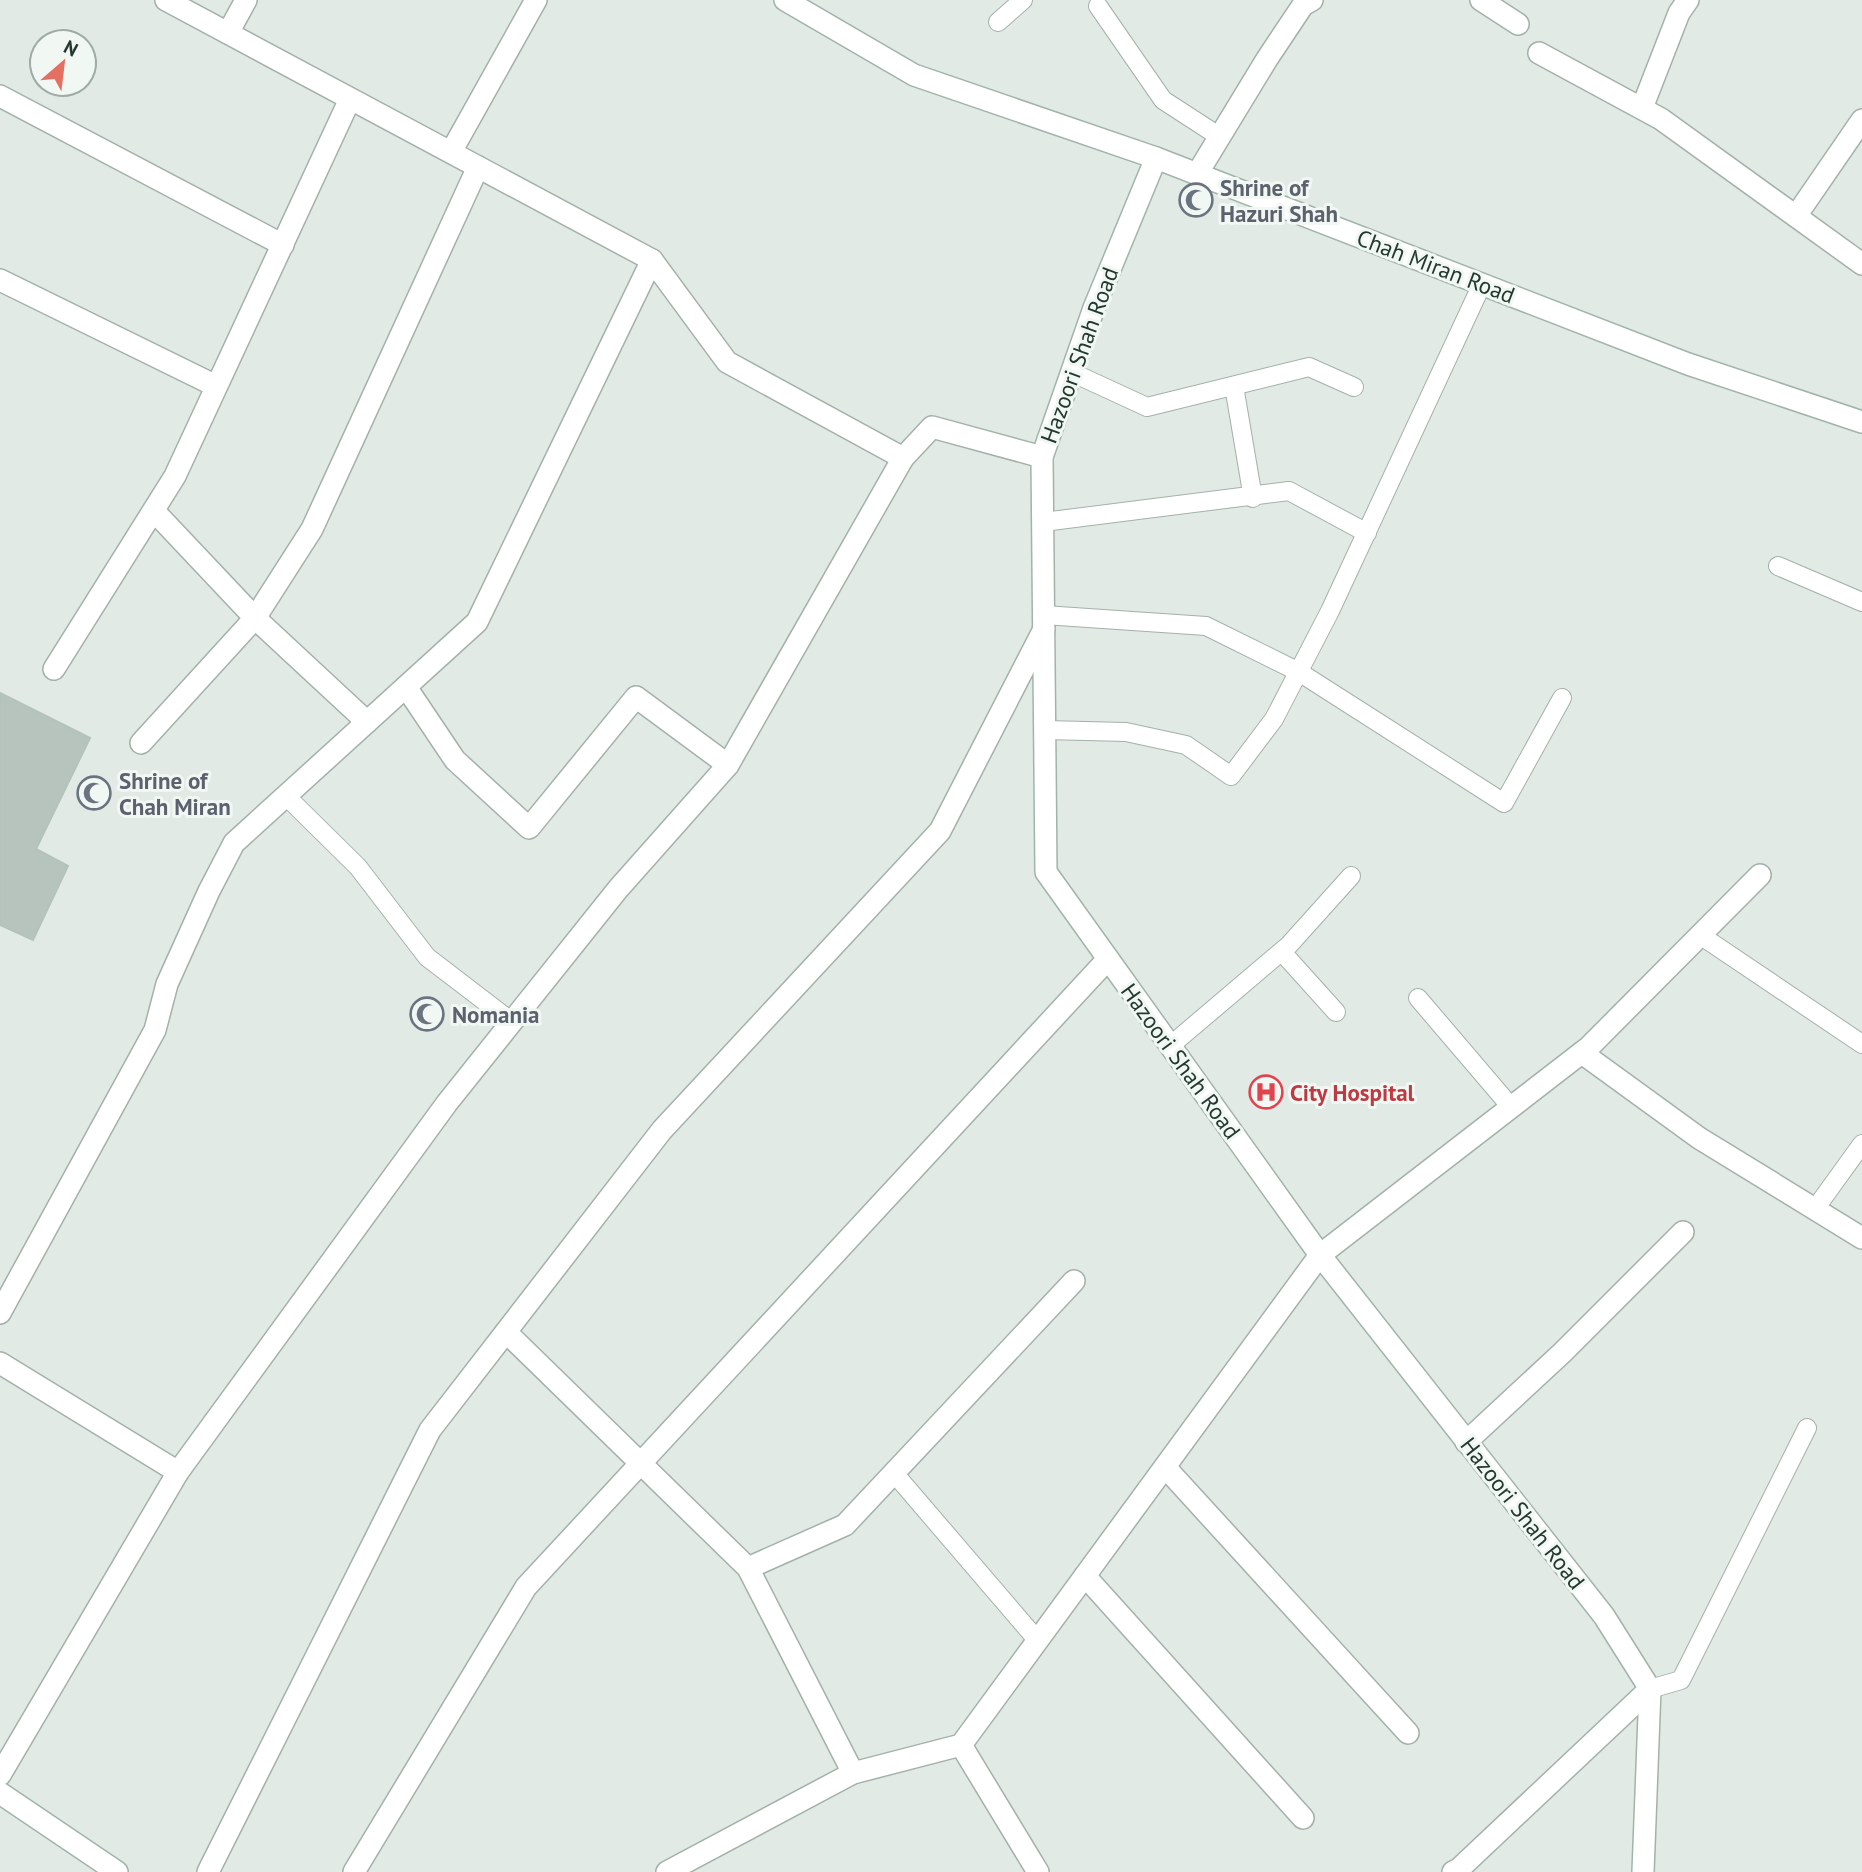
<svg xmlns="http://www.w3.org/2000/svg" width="1862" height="1872" font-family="'PT Sans',sans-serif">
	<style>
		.building { fill: #b6c4bd; stroke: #b4c3ba; stroke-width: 2 }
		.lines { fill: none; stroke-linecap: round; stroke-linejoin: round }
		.lane-casing { stroke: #a4b1aa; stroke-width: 20 }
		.street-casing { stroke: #a4b1aa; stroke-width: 24 }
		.secondary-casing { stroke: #a1b4aa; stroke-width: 24 }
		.lane { stroke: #fff; stroke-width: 18 }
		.street { stroke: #fff; stroke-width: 21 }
		.secondary { stroke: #fff; stroke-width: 21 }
		.labels { text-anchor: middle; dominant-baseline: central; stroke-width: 6; stroke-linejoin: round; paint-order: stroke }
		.worship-label { font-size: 23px; font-weight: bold; fill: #5b616d; stroke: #f1f7f3; text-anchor: start }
		.street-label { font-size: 23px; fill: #23392f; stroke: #f1f7f3 }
		.health-label { font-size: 23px; font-weight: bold; fill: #be3a42; stroke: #f1f7f3; text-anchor: start }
	</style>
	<rect width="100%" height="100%" fill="#e1eae4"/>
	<path class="building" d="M0 693 90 738 36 849 68 866 33 940 0 925Z"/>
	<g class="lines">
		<defs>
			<g id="lane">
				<path d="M1098 6 1163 100 1220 137"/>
				<path d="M998 22 1023 0"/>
				<path d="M1071 372 1147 407 1309 367 1354 387"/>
				<path d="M1234 386 1253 498"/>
				<path d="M1043 522 1289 491 1367 533"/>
				<path d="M1778 566 1862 602"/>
				<path d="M1044 615 1206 626 1299 672 1504 803 1562 698"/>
				<path d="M1045 730 1126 732 1186 745 1231 776 1274 719 1330 611 1482 284"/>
				<path d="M286 796 358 867 427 957 512 1022"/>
				<path d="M1700 935 1862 1044"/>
				<path d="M1282 952 1336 1012"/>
				<path d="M1418 998 1511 1107"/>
				<path d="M1170 1046 1289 945 1351 876"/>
				<path d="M1815 1209 1862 1144"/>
				<path d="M894 1473 1038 1641"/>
				<path d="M1650 1689 1681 1680 1807 1428"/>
			</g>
			<g id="street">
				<path d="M166 0 652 260 727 362 903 458 932 427 1042 457"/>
				<path d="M1481 0 1518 24"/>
				<path d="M228 33 246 0"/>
				<path d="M1539 53 1661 119 1862 264"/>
				<path d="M0 96 283 245"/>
				<path d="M1642 108 1679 13 1688 0"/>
				<path d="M451 152 536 0"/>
				<path d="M1197 174 1267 59 1303 5 1312 0"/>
				<path d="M1796 216 1862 120"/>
				<path d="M0 280 216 386"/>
				<path d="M154 511 255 618 367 722"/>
				<path d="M54 669 175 476 350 99"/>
				<path d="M406 687 455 760 529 828 636 697 728 765"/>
				<path d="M141 743 255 618 312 529 478 167"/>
				<path d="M1582 1053 1699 1138 1862 1238"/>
				<path d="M0 1313 155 1030 167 984 209 891 234 843 477 622 652 260"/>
				<path d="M506 1332 748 1568 853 1773"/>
				<path d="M0 1363 178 1472"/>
				<path d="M1466 1442 1562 1353 1683 1232"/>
				<path d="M1165 1467 1408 1733"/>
				<path d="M748 1568 845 1525 1074 1281"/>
				<path d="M1085 1576 1303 1818"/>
				<path d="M961 1745 1038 1872"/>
				<path d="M0 1775 178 1472 447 1103 618 889 728 765 903 458"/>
				<path d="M208 1872 430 1430 662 1130 940 831 1044 629"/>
				<path d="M354 1872 526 1587 1108 959"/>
				<path d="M667 1872 853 1773 961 1745 1320 1255 1589 1047 1760 875"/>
				<path d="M1453 1872 1459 1869 1650 1689"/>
			</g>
			<g id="secondary">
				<path d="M785 0 914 75 1156 158 1688 364 1862 422"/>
				<path d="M1156 158 1094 308 1042 457 1046 872 1320 1255 1604 1616 1650 1689 1643 1872"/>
				<path d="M0 1793 117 1872"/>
			</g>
		</defs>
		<use href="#lane" class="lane-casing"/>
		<use href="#street" class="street-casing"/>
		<use href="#secondary" class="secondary-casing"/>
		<use href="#lane" class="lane"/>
		<use href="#street" class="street"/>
		<use href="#secondary" class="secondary"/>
	</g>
	<defs>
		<symbol id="mosque-ring" viewBox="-11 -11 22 22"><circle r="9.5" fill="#f1f7f3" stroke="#6b7280" stroke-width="1.5"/><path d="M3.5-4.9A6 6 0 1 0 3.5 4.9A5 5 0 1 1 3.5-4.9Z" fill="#6b7280"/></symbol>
		<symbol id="hospital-ring" viewBox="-11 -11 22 22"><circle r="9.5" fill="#f1f7f3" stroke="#e0444e" stroke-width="1.5"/><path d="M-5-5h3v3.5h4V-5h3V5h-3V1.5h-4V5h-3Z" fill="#e0444e"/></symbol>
	</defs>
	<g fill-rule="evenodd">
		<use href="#mosque-ring" x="1177" y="181" width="38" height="38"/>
		<use href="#mosque-ring" x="75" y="774" width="38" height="38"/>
		<use href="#mosque-ring" x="408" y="995" width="38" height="38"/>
		<use href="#hospital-ring" x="1247" y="1073" width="38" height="38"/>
	</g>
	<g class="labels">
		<g class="worship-label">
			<text x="1220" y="187">Shrine of<tspan x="1220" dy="26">Hazuri Shah</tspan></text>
			<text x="119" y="780">Shrine of<tspan x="119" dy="26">Chah Miran</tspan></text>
			<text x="452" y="1014">Nomania</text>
		</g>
		<g class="street-label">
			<text transform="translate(1436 266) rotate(21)">Chah Miran Road</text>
			<text transform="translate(1079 355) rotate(-70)">Hazoori Shah Road</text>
			<text transform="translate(1181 1061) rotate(54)">Hazoori Shah Road</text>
			<text transform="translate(1523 1513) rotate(52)">Hazoori Shah Road</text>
		</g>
		<g class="health-label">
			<text x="1290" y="1092">City Hospital</text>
		</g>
	</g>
	<g transform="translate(63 63) rotate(28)"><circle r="33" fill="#f1f7f3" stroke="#9faba5" stroke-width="2"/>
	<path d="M0-5L12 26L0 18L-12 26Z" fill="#e47064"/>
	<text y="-10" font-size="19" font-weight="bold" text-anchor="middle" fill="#23392f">N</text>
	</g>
</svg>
